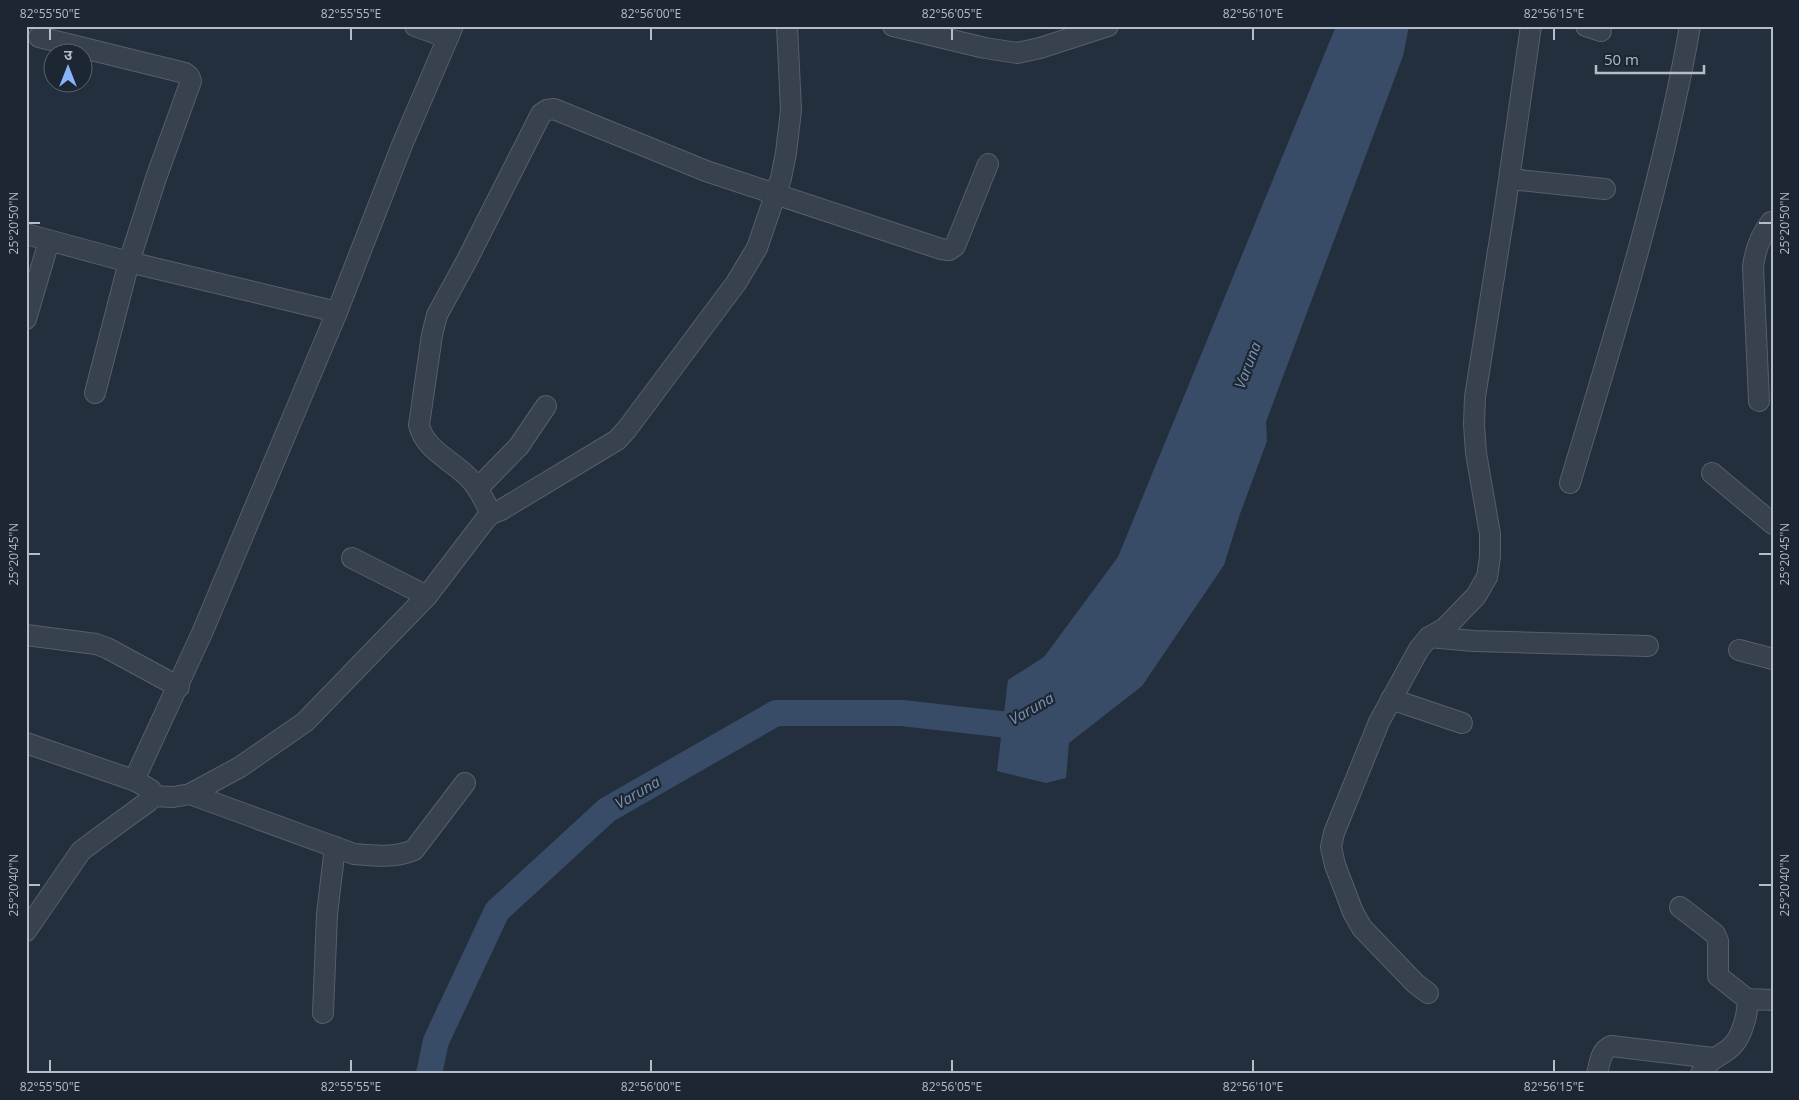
<svg xmlns="http://www.w3.org/2000/svg" width="1799" height="1100" font-family="'Open Sans','Noto Sans Devanagari',sans-serif">
	<style>
		.water { fill: #394c67 }
		.lines { fill: none; stroke-linecap: round; stroke-linejoin: round }
		.river { stroke: #394c67; stroke-width: 26 }
		.minor-casing { stroke: #565f6c; stroke-width: 22 }
		.minor { stroke: #38414e; stroke-width: 20 }
		.ticks { fill: none; stroke: #b4bcc9; stroke-width: 2 }
		.labels { text-anchor: middle; dominant-baseline: central; stroke-width: 4.5; stroke-linejoin: round; paint-order: stroke }
		.water-label { font-size: 15px; font-style: italic; fill: #7c92b1; stroke: #1d2633 }
		.neatline { fill: none; stroke: #b4bcc9; stroke-width: 2 }
		.ticks-label { font-size: 12px; text-anchor: middle; fill: #b4bcc9 }
	</style>
	<rect width="100%" height="100%" fill="#242f3e"/>
	<path class="water" d="M1336 26H1409L1403 56 1266 422 1267 441 1240 514 1224 565 1142 686 1069 743 1066 778 1046 783 997 771 1008 680 1044 657 1118 557Z"/>
	<g class="lines">
		<path class="river" d="M429 1074 436 1041 497 911 607 810 776 713H902L1008 725 1033 709"/>
		<defs>
			<g id="minor">
				<path d="M415 26 448 38"/>
				<path d="M893 26 985 48 1017 53 1040 48 1108 26"/>
				<path d="M1586 26 1601 31"/>
				<path d="M39 37 185 73 189 76 191 81 156 178 129 262 95 393"/>
				<path d="M1510 179 1605 189"/>
				<path d="M26 234 129 262 337 312"/>
				<path d="M26 319 49 241"/>
				<path d="M1759 401 1753 267C1755 250 1760 236 1771 222H1773"/>
				<path d="M1712 473 1773 524"/>
				<path d="M1570 483C1615 333 1663 180 1690 26"/>
				<path d="M478 488 519 446 546 406"/>
				<path d="M491 514C484 500 478 486 466 475 449 459 424 448 419 425L432 335 437 315 467 260 541 114 547 110 554 109 706 171 941 249 949 250 955 246 988 164"/>
				<path d="M352 558 427 596"/>
				<path d="M26 635 96 644 107 648 179 687"/>
				<path d="M1429 637 1474 641 1648 646"/>
				<path d="M1739 650 1773 659"/>
				<path d="M1391 699 1462 723"/>
				<path d="M26 743 136 781"/>
				<path d="M190 794 354 854C375 856 395 858 414 850L465 783"/>
				<path d="M153 796 173 797 190 794 240 767 305 722 427 596 485 520 491 514 501 510 617 440 627 429 736 283 757 248 781 178 786 153 791 110 787 26"/>
				<path d="M1680 907 1715 934 1718 941V976L1747 999C1749 1011 1742 1036 1733 1045 1722 1057 1709 1057 1701 1074"/>
				<path d="M26 931 81 851 101 836 149 801 153 796 151 790 136 781V776L202 633 337 312 402 145 453 26"/>
				<path d="M1428 993 1416 984 1362 928 1353 912 1335 865 1331 847 1334 833 1379 722 1419 649 1429 637 1445 628 1476 596 1487 577 1490 557V534L1476 453 1474 424 1475 397 1505 207 1531 26"/>
				<path d="M1747 999 1773 1000"/>
				<path d="M323 1013 327 914 335 847"/>
				<path d="M1597 1074C1600 1063 1600 1051 1611 1046L1713 1058"/>
			</g>
		</defs>
		<use href="#minor" class="minor-casing"/>
		<use href="#minor" class="minor"/>
	</g>
	<path class="ticks" d="M50 28V40M351 28V40M651 28V40M952 28V40M1253 28V40M1554 28V40M28 223H40M1759 223H1772M28 554H40M1759 554H1772M28 885H40M1759 885H1772M50 1060V1072M351 1060V1072M651 1060V1072M952 1060V1072M1253 1060V1072M1554 1060V1072"/>
	<g class="labels">
		<g class="water-label">
			<text transform="translate(1247 365) rotate(-69)">Varuna</text>
			<text transform="translate(1031 708) rotate(-30)">Varuna</text>
			<text transform="translate(637 792) rotate(-30)">Varuna</text>
		</g>
	</g>
	<rect width="1799" height="1100" fill="none" stroke="#1d2633" stroke-width="55"/>
	<g transform="translate(68 68)"><circle r="24" fill="#1d2633" stroke="#59626f"/>
	<path d="M0-4L9 19L0 12L-9 19Z" fill="#8ab4f8"/>
	<text y="-8" font-size="14" font-weight="bold" text-anchor="middle" fill="#b4bcc9">उ</text>
	</g>
	<path d="M1596 65v8h108v-8" fill="none" stroke="#b4bcc9" stroke-width="2.5"/>
	<text x="1604" y="65" font-size="15" fill="#b4bcc9" stroke="#1d2633" stroke-width="4" paint-order="stroke">50 m</text>
	<rect x="28" y="28" width="1744" height="1044" class="neatline"/>
	<g class="ticks-label">
		<text x="50" y="18">82°55'50"E</text>
		<text x="351" y="18">82°55'55"E</text>
		<text x="651" y="18">82°56'00"E</text>
		<text x="952" y="18">82°56'05"E</text>
		<text x="1253" y="18">82°56'10"E</text>
		<text x="1554" y="18">82°56'15"E</text>
		<text transform="translate(14 223) rotate(-90)" y="4">25°20'50"N</text>
		<text transform="translate(1785 223) rotate(-90)" y="4">25°20'50"N</text>
		<text transform="translate(14 554) rotate(-90)" y="4">25°20'45"N</text>
		<text transform="translate(1785 554) rotate(-90)" y="4">25°20'45"N</text>
		<text transform="translate(14 885) rotate(-90)" y="4">25°20'40"N</text>
		<text transform="translate(1785 885) rotate(-90)" y="4">25°20'40"N</text>
		<text x="50" y="1091">82°55'50"E</text>
		<text x="351" y="1091">82°55'55"E</text>
		<text x="651" y="1091">82°56'00"E</text>
		<text x="952" y="1091">82°56'05"E</text>
		<text x="1253" y="1091">82°56'10"E</text>
		<text x="1554" y="1091">82°56'15"E</text>
	</g>
</svg>
